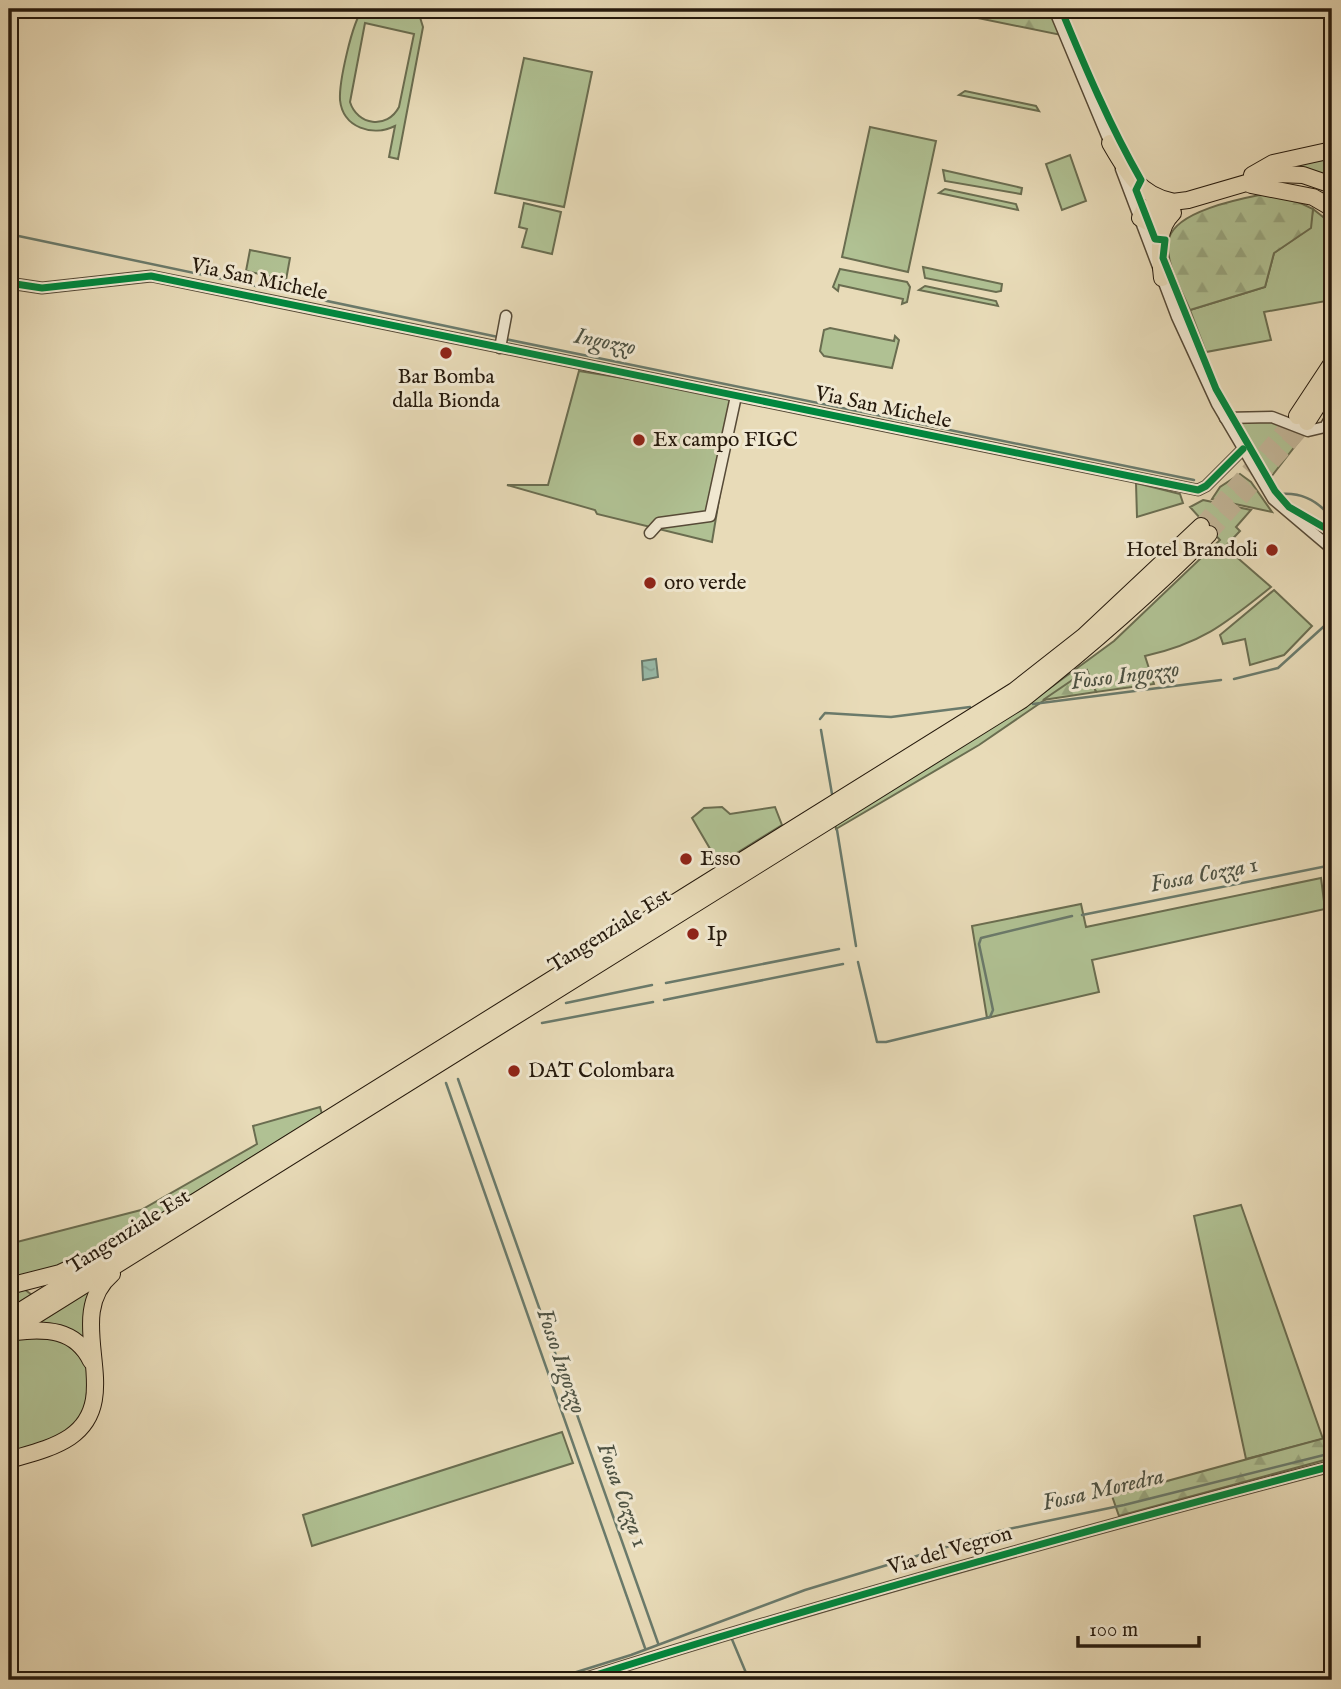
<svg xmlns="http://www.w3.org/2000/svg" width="1341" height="1689" font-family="'IM FELL English',serif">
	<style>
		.green { fill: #b0c193; stroke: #6a6d50; stroke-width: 2; fill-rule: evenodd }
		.forest { fill: url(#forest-firs); stroke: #6a6d50; stroke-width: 2 }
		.water { fill: url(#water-ripples); stroke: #6a7a6b; stroke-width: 2 }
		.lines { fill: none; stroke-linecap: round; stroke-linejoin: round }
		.stream { stroke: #6a7a6b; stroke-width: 2.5 }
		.highway-tunnel { stroke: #c1b496; stroke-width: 16; stroke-dasharray: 16 8; stroke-linecap: butt }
		.minor-casing { stroke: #564a37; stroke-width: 13 }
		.highway-casing { stroke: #25190c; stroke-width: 18 }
		.minor { stroke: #f0e8d1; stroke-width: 10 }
		.highway { stroke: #e8dbb8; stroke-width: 16 }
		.cycleway-casing { stroke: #f0e8d1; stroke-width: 11 }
		.cycleway { stroke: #00873e; stroke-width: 7 }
		.poi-dot { fill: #8f2418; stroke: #f0e8d1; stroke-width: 2.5 }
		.labels { text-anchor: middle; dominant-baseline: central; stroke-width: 6; stroke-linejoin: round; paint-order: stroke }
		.street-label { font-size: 21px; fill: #25190c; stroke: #f0e8d1 }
		.poi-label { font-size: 21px; fill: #25190c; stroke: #f0e8d1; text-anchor: start }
		.water-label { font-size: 23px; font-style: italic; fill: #4d5243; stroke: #f0e8d1 }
	</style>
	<defs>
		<pattern id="forest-firs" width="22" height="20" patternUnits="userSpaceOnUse" patternTransform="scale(1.75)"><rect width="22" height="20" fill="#b0c193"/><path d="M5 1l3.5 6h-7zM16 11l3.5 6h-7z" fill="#97a57e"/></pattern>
		<pattern id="water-ripples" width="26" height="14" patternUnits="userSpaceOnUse" patternTransform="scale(1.75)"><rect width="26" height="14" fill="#98bbaa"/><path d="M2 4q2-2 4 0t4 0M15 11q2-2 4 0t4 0" fill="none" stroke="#83a091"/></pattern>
	</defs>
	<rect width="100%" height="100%" fill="#e8dbb8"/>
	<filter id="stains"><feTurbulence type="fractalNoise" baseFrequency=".00286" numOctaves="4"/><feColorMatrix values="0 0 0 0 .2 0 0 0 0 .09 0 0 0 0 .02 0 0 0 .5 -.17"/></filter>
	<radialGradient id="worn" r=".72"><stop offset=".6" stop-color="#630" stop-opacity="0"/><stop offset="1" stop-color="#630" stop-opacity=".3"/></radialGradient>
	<g class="green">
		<path d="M363 9H414L418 11 423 27 398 159 389 157 395 126C373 137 343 128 340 100 339 82 352 22 363 9ZM365 23 414 34 399 107C387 130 357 125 350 102Z"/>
		<path d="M524 58 592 72 564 207 495 193Z"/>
		<path d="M965 91 1036 106 1039 111 959 95Z"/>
		<path d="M870 127 936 141 908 272 842 257Z"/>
		<path d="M1070 155 1086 201 1062 210 1046 164Z"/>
		<path d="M1332 157V178L1281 167Z"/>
		<path d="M943 170 1022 188 1021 194 945 181Z"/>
		<path d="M945 189 1016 204 1018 210 939 193Z"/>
		<path d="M524 203 561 212 552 254 522 247 527 229 519 227Z"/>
		<path d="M1313 209 1332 224V300L1264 312 1271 340 1206 352 1190 310 1265 287 1274 253 1310 228Z"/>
		<path d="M250 250 290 258 286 280 246 271Z"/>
		<path d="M923 267 1002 284 1001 291 996 292 925 278Z"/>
		<path d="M840 269 907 282 910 287 907 302 902 304 903 299 839 285 838 291 833 287Z"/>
		<path d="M925 286 996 301 998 306 919 290Z"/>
		<path d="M830 328 894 341 895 336 899 340 892 368 824 356 820 351 824 330Z"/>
		<path d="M579 371 736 396 712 542 597 514 595 510 507 485H548Z"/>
		<path d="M1270 420 1306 432 1271 477 1239 421Z"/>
		<path d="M1240 474 1251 482 1272 512 1212 499 1220 487Z"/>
		<path d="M1136 483 1180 494 1183 503 1137 517Z"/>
		<path d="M1203 500 1251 510 1236 527 1240 531 1225 547 1271 587C1226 623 1203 643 1145 656L1154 684 1096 692 1087 671 979 745 836 829 835 824 1035 699 1114 641 1220 540 1190 507Z"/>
		<path d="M1274 590 1312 626 1284 655 1250 665 1245 639 1223 644 1220 635Z"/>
		<path d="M722 807 730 814 775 807 782 825 719 864 692 818 704 808Z"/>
		<path d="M1321 878 1325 909 1092 960 1099 992 987 1018 972 926 1081 904 1086 927Z"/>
		<path d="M320 1107 322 1114 78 1265 9 1283V1244L141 1210 257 1144 253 1126Z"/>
		<path d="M1241 1205 1323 1439 1246 1459 1194 1216Z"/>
		<path d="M24 1289 32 1295 9 1312V1292Z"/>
		<path d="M90 1290 87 1340 40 1322 41 1319Z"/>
		<path d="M16 1337 64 1340 88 1365 91 1400 71 1431 9 1455V1341Z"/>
		<path d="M562 1432 573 1463 312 1546 303 1515Z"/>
	</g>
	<g class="forest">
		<path d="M934 9H1050L1061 35Z"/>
		<path d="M1264 194 1290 198 1313 209 1311 228 1274 253 1265 287 1190 310C1182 291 1163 259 1169 238 1177 211 1239 199 1264 194Z"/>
		<path d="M1087 670 1096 692 1043 700Z"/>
		<path d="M1332 1436V1458L1119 1516 1112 1496Z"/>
	</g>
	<path class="water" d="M656 659 658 677 643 680 642 661Z"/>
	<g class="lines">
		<g class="stream">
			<path d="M9 234 498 337"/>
			<path d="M505 339 1194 480"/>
			<path d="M1280 494C1303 492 1319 501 1332 519"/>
			<path d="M1234 679 1278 668 1332 619"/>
			<path d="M1033 704 1221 680"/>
			<path d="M820 719 825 713 891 717 970 707"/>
			<path d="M821 730 832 794"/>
			<path d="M837 830 856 946"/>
			<path d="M1082 915 1332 865"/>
			<path d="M858 962 877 1042H886L990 1017 993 1010 979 944 981 938 1072 916"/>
			<path d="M666 983 839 949"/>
			<path d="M664 1000 843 964"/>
			<path d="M566 1003 652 985"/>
			<path d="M542 1023 653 1002"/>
			<path d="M458 1079 658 1643"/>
			<path d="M446 1083 645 1648"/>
			<path d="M731 1637 749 1680"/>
			<path d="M551 1680 631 1655 805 1590 999 1531 1124 1505 1332 1453"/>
		</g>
		<g class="highway-tunnel">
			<path d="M1201 526 1297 416"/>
			<path d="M1209 534 1307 422"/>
		</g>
		<defs>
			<g id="minor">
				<path d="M1054 9 1112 148"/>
				<path d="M1121 169 1177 317 1217 404 1273 499 1332 549"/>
				<path d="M9 283 42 288 151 276 1198 490 1206 486 1243 449"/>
				<path d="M500 348 506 316"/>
				<path d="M1225 418 1272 417 1308 431 1325 427 1332 415"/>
				<path d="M650 533 659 523 710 516 736 396"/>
				<path d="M580 1680C829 1601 1080 1532 1332 1466"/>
			</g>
			<g id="highway">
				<path d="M1110 143C1125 169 1139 195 1171 201"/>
				<path d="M1252 175 1273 163 1332 150"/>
				<path d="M1251 185 1313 197 1332 208"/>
				<path d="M1169 217 1148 222 1140 218 1144 210 1157 204 1188 200 1277 174 1303 175 1332 185"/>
				<path d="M1162 278C1160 256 1155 230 1173 213"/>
				<path d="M1297 416 1332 363"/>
				<path d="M1307 422 1332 383"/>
				<path d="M9 1286 60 1273 77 1265"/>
				<path d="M9 1318 1014 691 1084 636 1201 526"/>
				<path d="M9 1332 1022 700C1088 648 1150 594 1209 534"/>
				<path d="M15 1332C45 1328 76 1329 91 1361"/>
				<path d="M9 1460C29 1454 52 1449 70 1437 128 1397 60 1318 112 1274"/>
			</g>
		</defs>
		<use href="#minor" class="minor-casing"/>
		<use href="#highway" class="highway-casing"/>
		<use href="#minor" class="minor"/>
		<use href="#highway" class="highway"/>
		<defs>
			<g id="cycleway">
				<path d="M1061 9C1085 67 1110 126 1141 180L1136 190 1155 239 1165 240 1163 258 1216 389 1275 491 1289 507 1332 532"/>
				<path d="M9 283 42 288 151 276 1198 490 1206 486 1243 449"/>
				<path d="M580 1680C829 1601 1080 1532 1332 1466"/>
			</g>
		</defs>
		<use href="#cycleway" class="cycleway-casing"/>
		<use href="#cycleway" class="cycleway"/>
	</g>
	<g class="poi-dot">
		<circle cx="446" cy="353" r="7"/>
		<circle cx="639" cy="440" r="7"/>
		<circle cx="1272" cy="550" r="7"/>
		<circle cx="650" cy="583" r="7"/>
		<circle cx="686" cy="859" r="7"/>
		<circle cx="693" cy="934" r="7"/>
		<circle cx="514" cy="1071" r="7"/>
	</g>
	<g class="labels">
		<g class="street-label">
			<text transform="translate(259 280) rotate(12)">Via San Michele</text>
			<text transform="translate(883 408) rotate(12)">Via San Michele</text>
			<text transform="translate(610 931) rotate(-32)">Tangenziale Est</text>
			<text transform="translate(129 1232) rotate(-32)">Tangenziale Est</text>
			<text transform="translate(950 1551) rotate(-16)">Via del Vegron</text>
		</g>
		<g class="poi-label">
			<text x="446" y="377" text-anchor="middle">Bar Bomba<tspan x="446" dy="24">dalla Bionda</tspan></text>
			<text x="653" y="440">Ex campo FIGC</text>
			<text x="1258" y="550" text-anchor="end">Hotel Brandoli</text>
			<text x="664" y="583">oro verde</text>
			<text x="700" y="859">Esso</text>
			<text x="707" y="934">Ip</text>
			<text x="528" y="1071">DAT Colombara</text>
		</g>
		<g class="water-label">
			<text transform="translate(605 342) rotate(12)">Ingozzo</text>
			<text transform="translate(1125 676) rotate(-7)">Fosso Ingozzo</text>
			<text transform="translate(1204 875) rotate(-11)">Fossa Cozza 1</text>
			<text transform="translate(561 1361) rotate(71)">Fosso Ingozzo</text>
			<text transform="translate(1103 1490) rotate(-13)">Fossa Moredra</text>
			<text transform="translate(622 1495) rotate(70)">Fossa Cozza 1</text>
		</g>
	</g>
	<rect width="1341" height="1689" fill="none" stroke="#e8dbb8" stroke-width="35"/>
	<rect x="10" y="10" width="1320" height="1668" fill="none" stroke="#25190c" stroke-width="3.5"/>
	<rect x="18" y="18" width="1306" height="1654" fill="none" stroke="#25190c" stroke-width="2"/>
	<path d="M1078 1636v10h121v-10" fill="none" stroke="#25190c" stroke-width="3.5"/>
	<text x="1089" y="1636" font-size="21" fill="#25190c" stroke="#f0e8d1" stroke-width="5" paint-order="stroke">100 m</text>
	<rect width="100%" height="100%" filter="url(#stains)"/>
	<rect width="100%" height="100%" fill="url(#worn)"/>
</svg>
